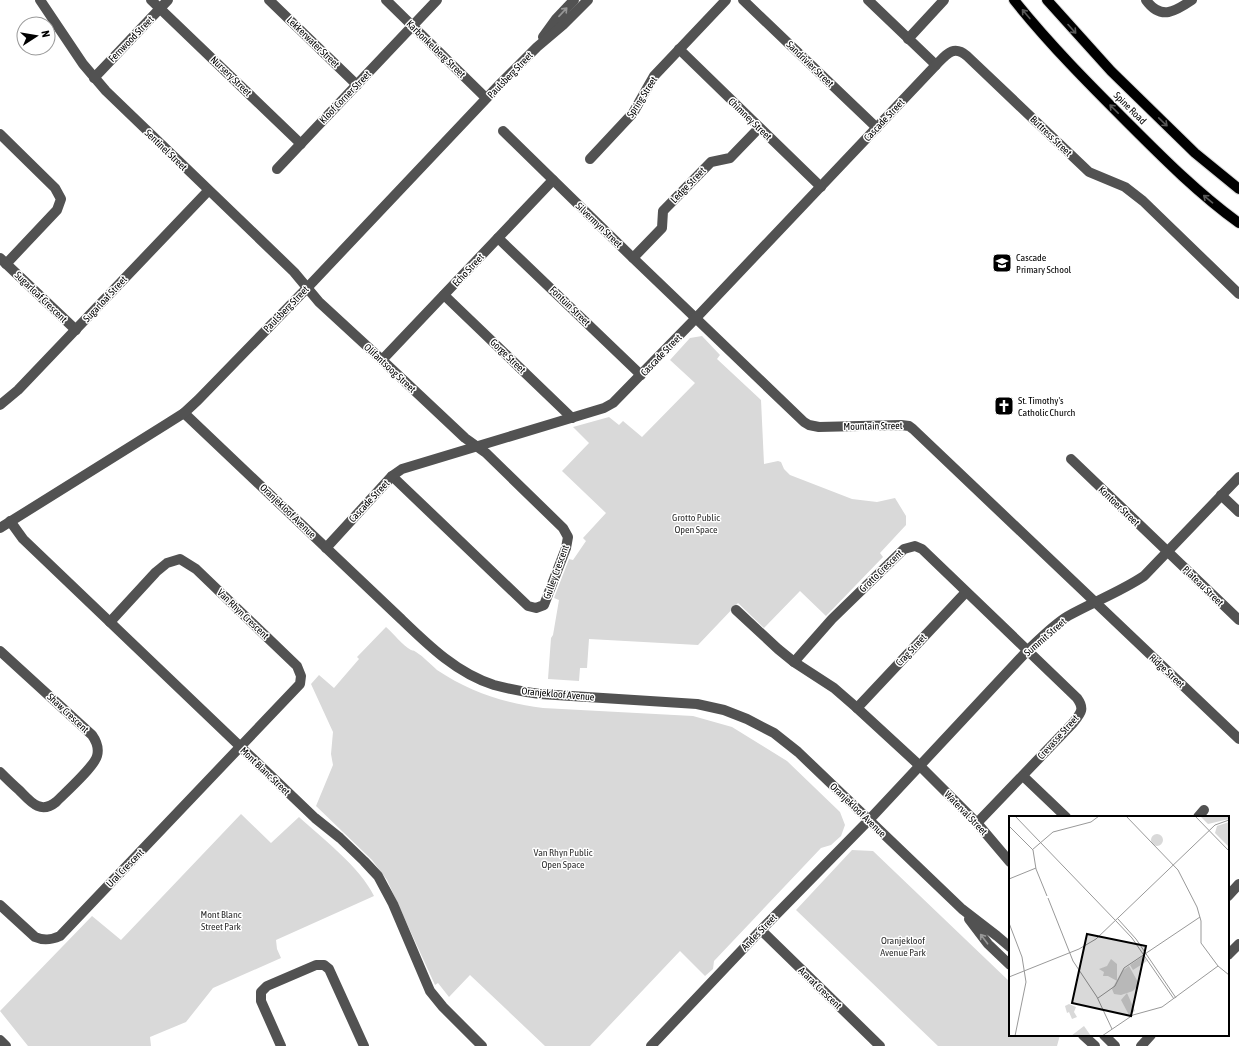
<svg xmlns="http://www.w3.org/2000/svg" width="1239" height="1046" font-family="'Asap Condensed',sans-serif">
	<style>
		.green { fill: #d9d9d9 }
		.lines { fill: none; stroke-linecap: round; stroke-linejoin: round }
		.major-casing { stroke: #dbdbdb; stroke-width: 12 }
		.minor { stroke: #525252; stroke-width: 10 }
		.major { stroke: #000; stroke-width: 10 }
		.oneway { stroke: #979797 }
		.oneway2 { stroke: #595959 }
		.labels { text-anchor: middle; dominant-baseline: central; stroke-width: 3; stroke-linejoin: round; paint-order: stroke }
		.street-label { font-size: 10px; fill: #000; stroke: #fff }
		.poi-label { font-size: 10px; fill: #000; stroke: #fff; text-anchor: start }
		.park-label { font-size: 10px; fill: #303030; stroke: #fff }
		.inset-road { fill: none; stroke: #999; stroke-width: 1 }
		.view { fill: #000; fill-opacity: 0.15; stroke: #000; stroke-width: 2 }
		.inset-edge { fill: none; stroke: #000; stroke-width: 2 }
	</style>
	<rect width="100%" height="100%" fill="#fff"/>
	<g class="green">
		<path d="M702 336 720 355 717 359 761 400 764 464 778 461 781 462 784 469 790 475 852 499 877 502 895 498 906 516V525L880 553 883 557 826 616 800 591 764 628 738 603 698 645 589 639 587 668H580L579 681 548 679 551 638 553 635 559 600 554 598 569 559 573 560 586 541 583 538 606 513 562 471 589 443 573 427 609 417 619 425 623 421 642 437 695 383 670 360 690 338Z"/>
		<path d="M386 627C393 633 403 646 411 650 416 652 411 649 416 652 424 657 430 664 437 670 470 692 504 703 543 708L693 716 732 727 787 761 840 812 845 825 841 836 831 845 821 848 714 961 713 969 705 976 680 951 590 1046H545L470 975 449 997 438 983 435 985 387 880 372 860 316 806 333 765 331 754 333 732 311 684 319 675 334 688 359 659 357 657Z"/>
		<path d="M241 814 271 843 299 817C323 839 360 867 374 896L276 940 277 949 281 958 213 988 186 1022 150 1037 151 1046H28L0 1011 92 916 121 940Z"/>
		<path d="M852 850 873 851 1010 982V1035H1060L1057 1046H938L796 910Z"/>
	</g>
	<g class="lines">
		<defs>
			<g id="major">
				<path d="M1014 0C1050 45 1090 85 1130 125 1165 160 1199 194 1239 223"/>
				<path d="M1047 0 1111 71 1195 153 1239 189"/>
			</g>
		</defs>
		<use href="#major" class="major-casing"/>
		<g class="minor">
			<path d="M40 0 83 64 106 91 294 272 319 302 382 360 465 438 486 453 563 528 568 537 566 548 544 605 536 608 528 606 392 476"/>
			<path d="M151 0 301 144"/>
			<path d="M269 0 357 85"/>
			<path d="M386 0 486 98"/>
			<path d="M743 0 877 128"/>
			<path d="M868 0 936 65"/>
			<path d="M1146 0C1161 21 1176 11 1192 0"/>
			<path d="M543 37 556 19 574 0"/>
			<path d="M908 39 944 0"/>
			<path d="M679 49 821 187"/>
			<path d="M94 78 168 0"/>
			<path d="M503 131 633 258 804 422 809 425 819 427 901 425 909 426 913 429 1239 739"/>
			<path d="M0 134 55 188 61 199 57 210 6 264"/>
			<path d="M590 159 633 113 654 76 726 0"/>
			<path d="M277 169 437 0"/>
			<path d="M498 238 641 375"/>
			<path d="M0 258 76 330"/>
			<path d="M633 258 662 228 663 211 711 162 730 158 759 128"/>
			<path d="M444 295 572 418"/>
			<path d="M382 360 553 180"/>
			<path d="M0 405 18 390 208 191"/>
			<path d="M184 413 399 617C427 644 456 673 494 685 509 689 524 692 540 694L697 704 724 710 747 719 774 733 798 752 962 909 997 936 1010 947"/>
			<path d="M1071 459 1239 620"/>
			<path d="M1221 495 1239 512"/>
			<path d="M10 521 23 539 315 818 340 838 364 861 378 876 393 904 430 991 443 1007 482 1046"/>
			<path d="M0 528 165 425 184 413 198 400 307 288 500 84 537 47 563 25 588 0"/>
			<path d="M326 548 392 476 402 469 604 408 613 403 696 318 936 65C946 55 953 44 967 56L1089 172 1125 187 1143 201 1239 294"/>
			<path d="M736 610 778 649 794 662 834 688 857 708 920 766 977 823 1010 862"/>
			<path d="M0 651 92 735C97 742 99 749 97 756 94 767 65 793 56 802 40 815 30 801 19 790 12 784 6 778 0 772"/>
			<path d="M794 662 832 619 904 549 915 546 922 549 1077 698C1085 709 1081 713 1073 723L977 823"/>
			<path d="M857 708 966 592"/>
			<path d="M1023 776 1066 817"/>
			<path d="M1198 817 1204 810"/>
			<path d="M1228 896 1239 884"/>
			<path d="M0 905 35 937C44 941 51 940 60 936L300 684 301 676 297 666 196 569 180 559 167 563 156 572 110 622"/>
			<path d="M969 919 988 944 1010 965"/>
			<path d="M761 930 880 1046"/>
			<path d="M1228 955 1239 944"/>
			<path d="M1083 1035 1095 1046"/>
			<path d="M1104 1035 1115 1046"/>
			<path d="M0 1040 6 1046"/>
			<path d="M281 1046 261 1001V992L267 986 316 965H324L329 969 364 1046"/>
			<path d="M651 1046 761 930 869 820 1028 650C1041 638 1053 625 1068 616 1093 602 1120 592 1144 576L1239 477"/>
			<path d="M1141 1046 1151 1035"/>
		</g>
		<use href="#major" class="major"/>
	</g>
	<defs><path id="oneway-shaft" d="M-6 0H5M1.5-3L5.5 0L1.5 3" fill="none" stroke-width="1.6" stroke-linecap="round" stroke-linejoin="round"/></defs>
	<g class="oneway">
		<use href="#oneway-shaft" transform="translate(563 12) rotate(-47)"/>
		<use href="#oneway-shaft" transform="translate(984 939) rotate(-127)"/>
	</g>
	<g class="oneway2">
		<use href="#oneway-shaft" transform="translate(1026 14) rotate(-130)"/>
		<use href="#oneway-shaft" transform="translate(1072 29) rotate(48)"/>
		<use href="#oneway-shaft" transform="translate(1114 109) rotate(-135)"/>
		<use href="#oneway-shaft" transform="translate(1163 122) rotate(44)"/>
		<use href="#oneway-shaft" transform="translate(1208 199) rotate(-140)"/>
	</g>
	<defs>
		<symbol id="school-square" viewBox="-11 -11 22 22"><rect x="-9" y="-9" width="18" height="18" rx="4" fill="#000" stroke="#fff"/><path d="M0-5L7-2L0 1L-7-2ZM-4 1L0 2.5L4 1V4Q0 6-4 4Z" fill="#fff"/></symbol>
		<symbol id="church-square" viewBox="-11 -11 22 22"><rect x="-9" y="-9" width="18" height="18" rx="4" fill="#000" stroke="#fff"/><path d="M-1.2-6h2.4v3.5h3.3v2.4h-3.3V6h-2.4V-.1h-3.3v-2.4h3.3Z" fill="#fff"/></symbol>
	</defs>
	<g fill-rule="evenodd">
		<use href="#school-square" x="991" y="252" width="22" height="22"/>
		<use href="#church-square" x="993" y="395" width="22" height="22"/>
	</g>
	<g class="labels">
		<g class="street-label">
			<text transform="translate(131 39) rotate(-46)">Fernwood Street</text>
			<text transform="translate(313 42) rotate(44)">Lekkerwater Street</text>
			<text transform="translate(436 49) rotate(44)">Karbonkelberg Street</text>
			<text transform="translate(810 64) rotate(44)">Sandrivier Street</text>
			<text transform="translate(510 75) rotate(-46)">Paulsberg Street</text>
			<text transform="translate(231 76) rotate(44)">Nursery Street</text>
			<text transform="translate(345 97) rotate(-46)">Kloof Corner Street</text>
			<text transform="translate(642 97) rotate(-57)">Spring Street</text>
			<text transform="translate(1130 108) rotate(45)">Spine Road</text>
			<text transform="translate(750 119) rotate(44)">Chimney Street</text>
			<text transform="translate(884 120) rotate(-47)">Cascade Street</text>
			<text transform="translate(1051 136) rotate(44)">Buttress Street</text>
			<text transform="translate(166 150) rotate(44)">Sentinel Street</text>
			<text transform="translate(688 185) rotate(-46)">Ledge Street</text>
			<text transform="translate(599 225) rotate(44)">Silvermyn Street</text>
			<text transform="translate(468 270) rotate(-47)">Echo Street</text>
			<text transform="translate(41 297) rotate(44)">Sugarloaf Crescent</text>
			<text transform="translate(105 299) rotate(-47)">Sugarloaf Street</text>
			<text transform="translate(570 306) rotate(44)">Fontuin Street</text>
			<text transform="translate(286 309) rotate(-46)">Paulsberg Street</text>
			<text transform="translate(661 355) rotate(-46)">Cascade Street</text>
			<text transform="translate(508 356) rotate(44)">Gorge Street</text>
			<text transform="translate(390 368) rotate(43)">Olifantsoog Street</text>
			<text transform="translate(873 426) rotate(-1)">Mountain Street</text>
			<text transform="translate(369 501) rotate(-47)">Cascade Street</text>
			<text transform="translate(1119 506) rotate(44)">Kontoer Street</text>
			<text transform="translate(288 511) rotate(44)">Oranjekloof Avenue</text>
			<text transform="translate(881 571) rotate(-44)">Grotto Crescent</text>
			<text transform="translate(556 572) rotate(-70)">Gulley Crescent</text>
			<text transform="translate(1203 586) rotate(44)">Plateau Street</text>
			<text transform="translate(243 614) rotate(44)">Van Rhyn Crescent</text>
			<text transform="translate(1045 637) rotate(-41)">Summit Street</text>
			<text transform="translate(911 650) rotate(-47)">Crag Street</text>
			<text transform="translate(1167 671) rotate(43)">Ridge Street</text>
			<text transform="translate(558 694) rotate(5)">Oranjekloof Avenue</text>
			<text transform="translate(68 713) rotate(43)">Shaw Crescent</text>
			<text transform="translate(1058 737) rotate(-48)">Crevasse Street</text>
			<text transform="translate(265 771) rotate(44)">Mont Blanc Street</text>
			<text transform="translate(858 810) rotate(44)">Oranjekloof Avenue</text>
			<text transform="translate(966 813) rotate(46)">Waterval Street</text>
			<text transform="translate(125 868) rotate(-46)">Ural Crescent</text>
			<text transform="translate(759 932) rotate(-46)">Andes Street</text>
			<text transform="translate(820 988) rotate(44)">Ararat Crescent</text>
		</g>
		<g class="poi-label">
			<text x="1016" y="257">Cascade<tspan x="1016" dy="12">Primary School</tspan></text>
			<text x="1018" y="400">St. Timothy's<tspan x="1018" dy="12">Catholic Church</tspan></text>
		</g>
		<g class="park-label">
			<text x="696" y="517">Grotto Public<tspan x="696" dy="12">Open Space</tspan></text>
			<text x="563" y="852">Van Rhyn Public<tspan x="563" dy="12">Open Space</tspan></text>
			<text x="221" y="914">Mont Blanc<tspan x="221" dy="12">Street Park</tspan></text>
			<text x="903" y="940">Oranjekloof<tspan x="903" dy="12">Avenue Park</tspan></text>
		</g>
	</g>
	<g transform="translate(1009 816)">
		<rect width="220" height="220" fill="#fff"/>
		<path d="M191 0H220V3L199 8ZM220 6V31L206 17 208 10ZM142 24a6 6 0 1 1 12 0a6 6 0 1 1-12 0ZM134 140 138 145 124 154 121 149ZM102 143 108 148V165L99 160H94L95 156 90 153 98 150ZM120 150 130 168 124 175 112 179 105 178 103 173 113 155ZM118 177 126 195 120 199 112 184ZM60 188 67 191 65 196 68 201 63 203 60 196 58 197 56 190ZM75 210 82 220H62Z" fill="#d9d9d9"/>
		<path class="inset-road" d="M6 0 107 105M117 0 169 54 188 91 192 105V127L209 150 220 159M186 0 220 35M0 10 24 34 27 53 38 80M23 34 44 16 82 6 90 0M0 63 27 52M39 82 64 145 88 181 103 213M109 103 127 123 167 182M107 105 123 122 165 183M0 107 13 141 17 166 6 220M0 161 70 133 87 123 206 9 220 4M89 182 106 170 115 152 191 101M93 220 124 199 153 191 209 150"/>
		<path class="view" d="M78 118 137 130 122 200 63 187Z"/>
		<rect width="220" height="220" class="inset-edge"/>
	</g>
	<g transform="translate(36 36) rotate(78)"><circle r="19" fill="#ffffff" stroke="#999999"/>
	<path d="M0-3L7 15L0 10L-7 15Z" fill="#000000"/>
	<text y="-6" font-size="11" font-weight="bold" text-anchor="middle" fill="#000000">N</text>
	</g>
</svg>
